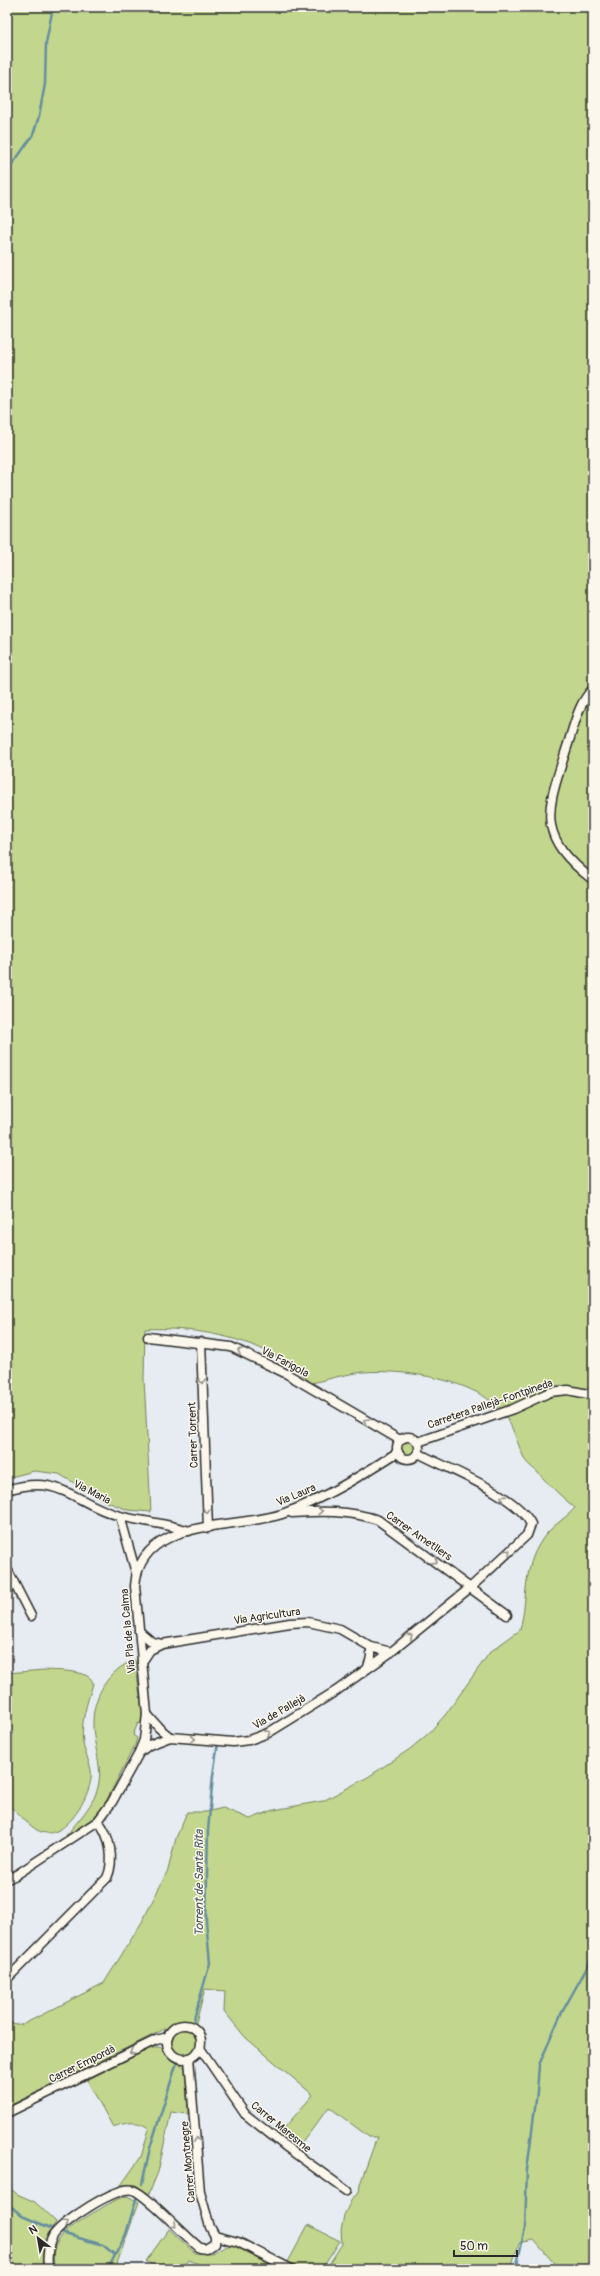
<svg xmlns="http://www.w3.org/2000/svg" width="600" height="2276" font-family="Pangolin,sans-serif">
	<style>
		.green { fill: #c2d78d; stroke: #76815c }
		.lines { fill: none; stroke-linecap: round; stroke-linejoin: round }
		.stream { stroke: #658e9f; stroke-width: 2.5 }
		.minor-casing { stroke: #2b2b2b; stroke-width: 11 }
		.minor { stroke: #fbf7ec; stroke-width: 8 }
		.oneway { stroke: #93918c }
		.labels { text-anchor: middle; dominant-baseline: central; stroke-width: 3; stroke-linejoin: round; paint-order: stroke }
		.street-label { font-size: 11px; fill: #2b2b2b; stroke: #fbf7ec }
		.water-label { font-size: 12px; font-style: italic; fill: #43545c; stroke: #fbf7ec }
	</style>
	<rect width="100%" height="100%" fill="#e6ecf1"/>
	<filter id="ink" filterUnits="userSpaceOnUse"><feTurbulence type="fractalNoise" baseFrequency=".025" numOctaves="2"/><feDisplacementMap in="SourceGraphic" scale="8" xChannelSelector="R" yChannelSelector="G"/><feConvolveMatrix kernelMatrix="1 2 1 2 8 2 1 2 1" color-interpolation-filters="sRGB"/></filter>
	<g filter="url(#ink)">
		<g class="green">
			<path d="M7 7H593V2269H559L534 2240 519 2243 511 2269H326L342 2244 341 2231 344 2215 352 2199 359 2193 360 2184 377 2137H369L329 2107 298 2148 279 2134 313 2095 245 2037 224 2011 225 1991 205 1989 195 2026 188 2022 177 2023 7 2107V2022L22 2025 104 1983 142 1922 168 1870 176 1838 187 1812H206L223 1808 250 1819 274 1810 323 1801 368 1777 410 1749 429 1733 446 1714 490 1652 520 1630C529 1594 521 1565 547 1533 555 1524 567 1517 575 1508 562 1497 550 1486 538 1473 534 1468 526 1464 524 1458 517 1443 514 1428 504 1414 478 1379 403 1369 363 1372 345 1374 329 1379 312 1383 300 1373 288 1363 274 1355 237 1335 188 1327 145 1329L144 1379 151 1512 128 1510 105 1501 59 1474 34 1471 7 1478Z"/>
			<circle cx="408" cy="1447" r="8"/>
			<path d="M135 1660 142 1711 141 1724 138 1723 133 1735 137 1738 135 1745 103 1807 93 1818 65 1837C78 1820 95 1805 99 1783 102 1764 93 1744 93 1725 92 1698 108 1669 135 1660Z"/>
			<path d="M44 1670C56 1671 92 1669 93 1684 87 1703 80 1723 83 1743 85 1756 93 1766 91 1779 88 1800 63 1845 37 1830 26 1823 16 1812 7 1803V1673Z"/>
			<circle cx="184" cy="2042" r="13"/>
			<path d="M158 2047 165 2048 185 2068 188 2114 171 2112 158 2172 149 2194 136 2185H121L141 2157 149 2129C139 2119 124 2123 113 2127L87 2080 149 2049Z"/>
			<path d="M7 2186 17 2194 35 2202 56 2222 43 2242 42 2269H7Z"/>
			<path d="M127 2196 139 2202 115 2269H56C44 2241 74 2225 93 2213 104 2207 114 2199 127 2196Z"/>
			<path d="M308 2225 340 2241 322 2269H302L288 2262Z"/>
			<path d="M169 2229 195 2253 210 2254 223 2247 233 2245 279 2269H211L189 2260 182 2269H159L146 2261Z"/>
		</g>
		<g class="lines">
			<g class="stream">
				<path d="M7 172 33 135 39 116 45 84 46 43 53 7"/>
				<path d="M193 2022 210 1963 206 1921 208 1831 213 1775 218 1743"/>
				<path d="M142 2184 150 2148 178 2059"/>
				<path d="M7 2203 22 2216 65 2234 103 2245 115 2255"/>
				<path d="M108 2269 126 2234 137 2196"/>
				<path d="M516 2269 525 2228 527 2170 537 2092 539 2065 561 2014 589 1964 593 1950"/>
			</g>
			<defs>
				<g id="minor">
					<path d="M593 689C578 703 574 727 567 747 547 811 534 834 593 880"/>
					<path d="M148 1337 231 1347 287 1374 400 1440"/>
					<path d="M201 1342 208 1528"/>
					<circle cx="408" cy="1448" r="11"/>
					<path d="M418 1442 513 1409 550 1392 568 1390 593 1395"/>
					<path d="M7 1490C62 1473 74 1504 120 1516 143 1522 166 1523 189 1531"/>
					<path d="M292 1513C321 1511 349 1510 378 1520L507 1615"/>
					<path d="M120 1516 136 1573"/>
					<path d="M7 1569 31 1616"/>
					<path d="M139 1631 152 1642 162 1644"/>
					<path d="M142 1662 150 1650 162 1644 290 1623 308 1622 340 1629 371 1647 391 1652"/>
					<path d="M368 1667 371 1657V1647"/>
					<path d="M147 1714 159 1728 170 1737"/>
					<path d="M139 1752 144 1740 147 1714 135 1586C140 1516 234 1530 282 1514 322 1500 362 1475 398 1452"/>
					<path d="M7 1879 16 1875 98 1821 112 1802 139 1753 149 1745 170 1737 233 1742 249 1740 268 1733 336 1691 391 1652 471 1587 527 1535 531 1524C517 1495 448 1469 418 1453"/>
					<path d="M7 1979 107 1878C115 1860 110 1835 98 1821"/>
					<circle cx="184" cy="2042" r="17"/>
					<path d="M200 2048 245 2114 285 2146 347 2191"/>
					<path d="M7 2113 156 2040 168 2037"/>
					<path d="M215 2236 238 2242 291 2269"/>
					<path d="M48 2269C47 2258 47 2246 53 2236 60 2223 118 2185 133 2190 146 2194 186 2237 200 2248L206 2249 215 2243V2236L210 2227 200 2192 189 2058"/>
				</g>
			</defs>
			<use href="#minor" class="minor-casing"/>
			<use href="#minor" class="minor"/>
		</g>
		<defs><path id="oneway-chevron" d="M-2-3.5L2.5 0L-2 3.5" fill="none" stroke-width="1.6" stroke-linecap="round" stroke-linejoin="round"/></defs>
		<g class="oneway">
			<use href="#oneway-chevron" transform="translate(240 1351) rotate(-154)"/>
			<use href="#oneway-chevron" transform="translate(202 1381) rotate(88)"/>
			<use href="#oneway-chevron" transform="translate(366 1421) rotate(-150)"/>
			<use href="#oneway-chevron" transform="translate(503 1498) rotate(-146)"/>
			<use href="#oneway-chevron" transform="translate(207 1511) rotate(88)"/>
			<use href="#oneway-chevron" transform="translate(320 1511) rotate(-1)"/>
			<use href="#oneway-chevron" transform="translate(508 1552) rotate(-43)"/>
			<use href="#oneway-chevron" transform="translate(435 1561) rotate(33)"/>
			<use href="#oneway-chevron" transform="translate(410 1636) rotate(-39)"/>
			<use href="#oneway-chevron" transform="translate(268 1733) rotate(-28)"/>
			<use href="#oneway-chevron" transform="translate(193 1739) rotate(4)"/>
			<use href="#oneway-chevron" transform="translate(132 2052) rotate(154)"/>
			<use href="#oneway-chevron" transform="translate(197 2140) rotate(-95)"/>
			<use href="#oneway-chevron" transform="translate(66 2223) rotate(-35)"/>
			<use href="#oneway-chevron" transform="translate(174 2225) rotate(43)"/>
		</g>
	</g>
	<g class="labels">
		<g class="street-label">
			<text transform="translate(285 1362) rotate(28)">Via Farigola</text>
			<text transform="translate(490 1404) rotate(-19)">Carretera Pallejà-Fontpineda</text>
			<text transform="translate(193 1435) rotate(-92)">Carrer Torrent</text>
			<text transform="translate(92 1492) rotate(27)">Via Maria</text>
			<text transform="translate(296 1495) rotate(-23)">Via Laura</text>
			<text transform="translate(419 1536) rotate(35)">Carrer Ametllers</text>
			<text transform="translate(267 1616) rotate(-8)">Via Agricultura</text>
			<text transform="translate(128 1631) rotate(-95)">Via Pla de la Calma</text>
			<text transform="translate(279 1712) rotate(-30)">Via de Pallejà</text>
			<text transform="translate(82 2064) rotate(-26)">Carrer Empordà</text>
			<text transform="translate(281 2127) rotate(39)">Carrer Maresme</text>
			<text transform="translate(188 2162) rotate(-95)">Carrer Montnegre</text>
		</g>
		<g class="water-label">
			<text transform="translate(199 1883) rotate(-90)">Torrent de Santa Rita</text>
		</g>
	</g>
	<rect width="600" height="2276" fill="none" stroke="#fbf7ec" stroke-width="24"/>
	<rect x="12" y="12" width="576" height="2252" fill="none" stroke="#2b2b2b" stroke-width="1.5" filter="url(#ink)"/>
	<g transform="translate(38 2238) rotate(329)" stroke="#fbf7ec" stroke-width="3" paint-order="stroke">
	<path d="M0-3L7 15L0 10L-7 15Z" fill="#2b2b2b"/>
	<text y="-6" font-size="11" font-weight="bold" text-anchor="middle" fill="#2b2b2b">N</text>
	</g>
	<path d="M454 2250v6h63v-6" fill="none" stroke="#2b2b2b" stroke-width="2"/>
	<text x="460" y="2250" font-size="12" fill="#2b2b2b" stroke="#fbf7ec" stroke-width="3" paint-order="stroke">50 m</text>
</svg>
